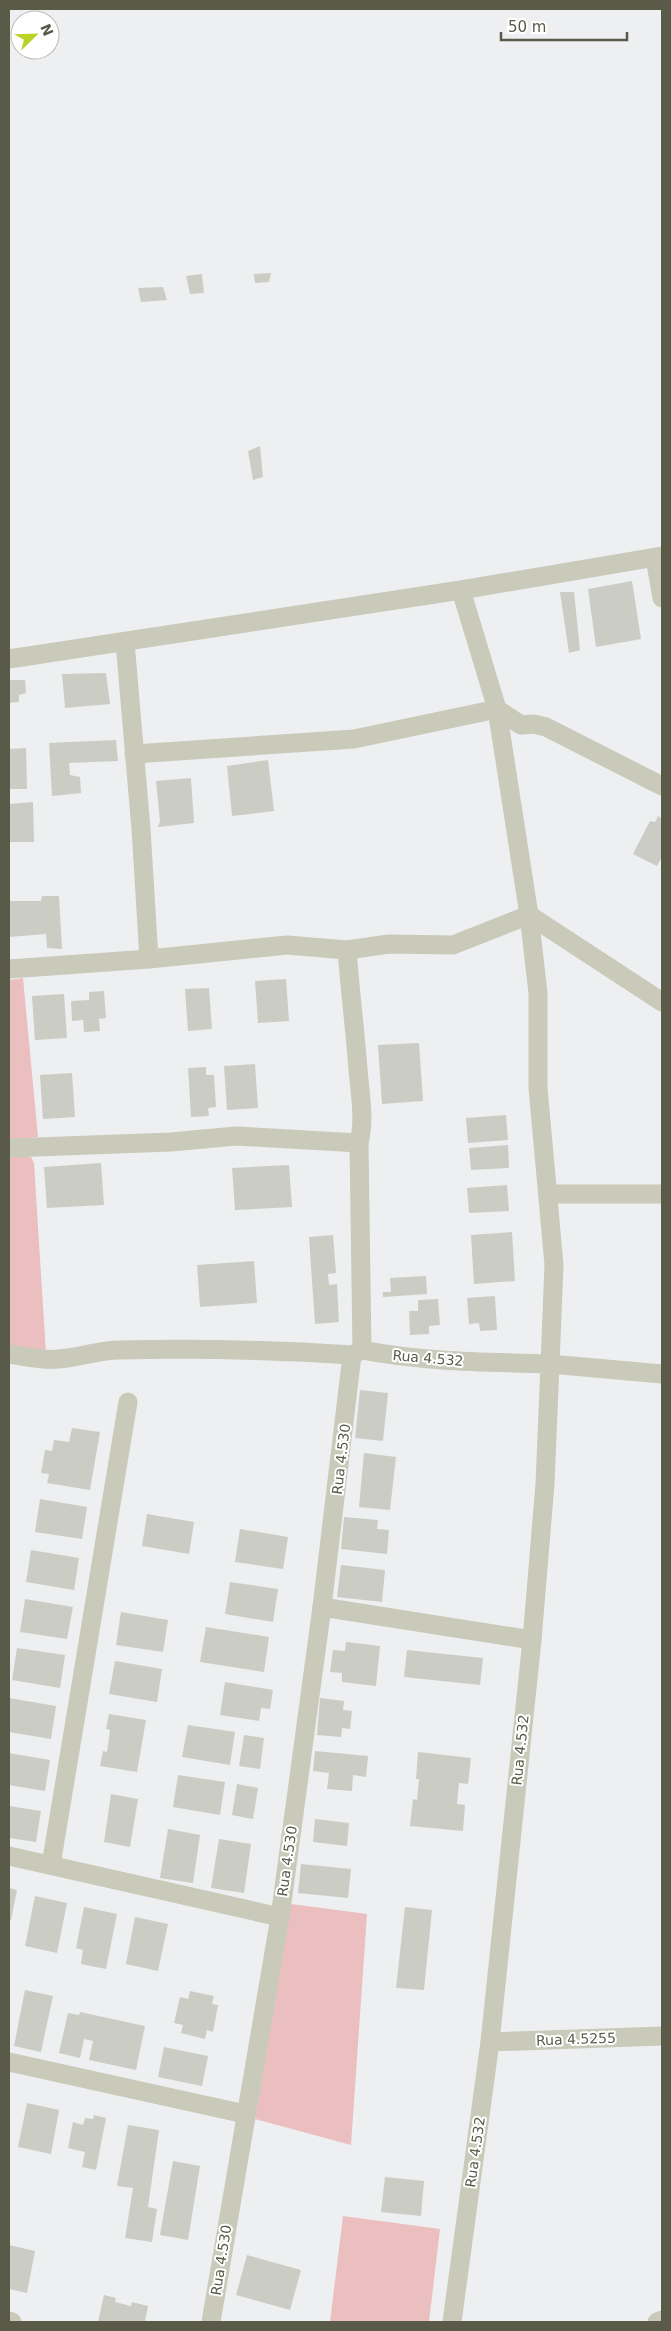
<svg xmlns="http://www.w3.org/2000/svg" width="671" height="2331" font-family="'DejaVu Sans',sans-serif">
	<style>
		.green { fill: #ebbfc0 }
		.building { fill: #cbcdc5 }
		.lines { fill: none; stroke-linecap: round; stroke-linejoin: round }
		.street { stroke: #c9caba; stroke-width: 19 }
		.labels { text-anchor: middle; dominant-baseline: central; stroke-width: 4; stroke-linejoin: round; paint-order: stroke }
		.street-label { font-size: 14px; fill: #595a47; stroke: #fff }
	</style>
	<rect width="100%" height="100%" fill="#eeeff0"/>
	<g class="green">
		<path d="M23 978 38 1137 9 1140V980Z"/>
		<path d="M9 1155 31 1157 34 1163 46 1354 9 1350Z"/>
		<path d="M291 1904 367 1914 351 2145 255 2119Z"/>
		<path d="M343 2216 440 2229 429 2322H330Z"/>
	</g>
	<g class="building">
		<path d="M271 273 269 282 255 283 254 274Z"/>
		<path d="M202 274 204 293 190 294 186 276Z"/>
		<path d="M163 287 167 300 141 302 138 288Z"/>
		<path d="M260 446 263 477 253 480 248 451Z"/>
		<path d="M632 581 641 639 596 647 588 589Z"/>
		<path d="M560 592H574L580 650 569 653Z"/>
		<path d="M106 673 110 704 65 708 62 674Z"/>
		<path d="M9 680H25L26 693 19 695V702L9 703Z"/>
		<path d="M116 740 118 761 69 763 70 775 80 777 81 793 52 796 49 743Z"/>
		<path d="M26 748 27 789H9V749Z"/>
		<path d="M268 760 274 811 232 816 227 766Z"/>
		<path d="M191 778 194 823 158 827 160 821 156 781Z"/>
		<path d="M33 802 34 842H9V804Z"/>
		<path d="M658 816 662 819V857L657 866 633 854 650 821 655 822Z"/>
		<path d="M42 896H59L62 949 47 948 46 934 9 937V901H41Z"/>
		<path d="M286 979 289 1021 258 1023 255 981Z"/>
		<path d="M209 988 212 1029 188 1031 185 989Z"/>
		<path d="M104 991 106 1018 99 1019 100 1031 84 1032 83 1020 72 1021 71 1001 89 1000V992Z"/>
		<path d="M64 994 67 1038 35 1040 32 996Z"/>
		<path d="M419 1043 423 1101 382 1104 378 1045Z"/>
		<path d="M255 1064 258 1108 227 1110 224 1066Z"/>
		<path d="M206 1067V1075H214L216 1107 208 1108 209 1116 191 1117 188 1068Z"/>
		<path d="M72 1073 75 1117 43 1119 40 1075Z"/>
		<path d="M506 1115 508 1140 468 1143 466 1118Z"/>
		<path d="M508 1145 509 1168 471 1170 469 1148Z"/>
		<path d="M101 1163 104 1205 47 1208 44 1167Z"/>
		<path d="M289 1165 292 1207 235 1210 232 1168Z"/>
		<path d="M507 1185 509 1211 469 1213 467 1188Z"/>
		<path d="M512 1232 515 1281 474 1284 471 1235Z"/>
		<path d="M333 1235 336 1273 328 1274 329 1285 337 1284 339 1322 315 1324 309 1237Z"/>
		<path d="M254 1261 257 1303 200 1307 197 1265Z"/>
		<path d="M426 1276 427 1294 383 1297V1292H391L390 1278Z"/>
		<path d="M495 1296 497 1330 480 1331 479 1323 469 1324 467 1298Z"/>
		<path d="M438 1299 440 1325 429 1326V1334L410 1335 409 1311H418V1300Z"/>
		<path d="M360 1390 388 1393 383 1441 355 1438Z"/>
		<path d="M72 1428 100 1432 90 1490 47 1483 49 1474 41 1473 45 1450 52 1451 54 1440 69 1442Z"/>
		<path d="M364 1453 396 1457 390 1510 359 1507Z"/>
		<path d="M40 1499 87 1507 82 1539 35 1532Z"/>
		<path d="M147 1514 194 1522 189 1554 142 1546Z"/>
		<path d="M344 1517 378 1520 377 1529 389 1530 387 1554 341 1549Z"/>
		<path d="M240 1529 288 1537 283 1569 235 1562Z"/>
		<path d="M31 1550 79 1558 74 1590 26 1582Z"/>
		<path d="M341 1565 385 1570 382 1602 337 1597Z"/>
		<path d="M230 1582 278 1589 273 1622 225 1614Z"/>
		<path d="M25 1599 73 1607 67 1639 20 1632Z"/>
		<path d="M121 1612 168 1620 163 1652 116 1645Z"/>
		<path d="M206 1627 269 1637 264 1672 200 1662Z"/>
		<path d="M346 1642 380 1646 376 1686 342 1682V1673L330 1672 333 1650 345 1651Z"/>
		<path d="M17 1648 65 1655 60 1688 12 1680Z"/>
		<path d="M407 1650 483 1658 480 1685 404 1677Z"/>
		<path d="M115 1661 162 1669 157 1702 109 1694Z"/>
		<path d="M225 1682 273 1690 270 1709 261 1708 259 1721 220 1715Z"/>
		<path d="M9 1698 56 1706 51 1739 9 1732Z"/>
		<path d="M320 1698 344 1701 343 1710 352 1711 350 1729 342 1728 341 1737 317 1735Z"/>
		<path d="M109 1714 146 1720 137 1772 100 1766 103 1751 107 1752 110 1730 106 1729Z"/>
		<path d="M188 1725 235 1732 230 1765 182 1757Z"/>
		<path d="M244 1735 264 1738 260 1769 239 1766Z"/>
		<path d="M315 1751 368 1756 366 1777 353 1775 352 1791 327 1789 329 1773 313 1771Z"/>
		<path d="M418 1752 471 1758 468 1784 459 1783 457 1804 465 1805 463 1831 410 1826 413 1799 417 1800 419 1779H416Z"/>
		<path d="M9 1753 50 1760 45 1791 9 1785Z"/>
		<path d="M178 1775 225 1782 220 1815 173 1807Z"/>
		<path d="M237 1784 258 1788 253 1819 232 1815Z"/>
		<path d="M111 1794 138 1799 130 1847 104 1842Z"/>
		<path d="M9 1806 41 1811 36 1842 9 1838Z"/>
		<path d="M315 1819 349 1823 347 1846 313 1842Z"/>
		<path d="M168 1829 200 1835 193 1883 160 1878Z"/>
		<path d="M219 1839 251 1844 244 1893 211 1888Z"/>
		<path d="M301 1864 351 1869 348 1898 298 1893Z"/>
		<path d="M9 1888 17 1890 11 1920 9 1919Z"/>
		<path d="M35 1896 67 1903 57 1953 25 1946Z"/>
		<path d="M84 1907 117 1914 106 1969 81 1964 83 1950 76 1948Z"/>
		<path d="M405 1907 432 1910 424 1990 396 1988Z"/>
		<path d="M135 1917 168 1924 158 1971 126 1964Z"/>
		<path d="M25 1990 53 1996 41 2052 14 2046Z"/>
		<path d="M190 1991 214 1996 212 2004 218 2005 213 2032 207 2030 205 2039 181 2033 183 2025 174 2023 180 1997 188 1999Z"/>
		<path d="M80 2012 145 2026 136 2070 89 2060 93 2041 84 2039 80 2058 59 2053 68 2013 79 2015Z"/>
		<path d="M164 2047 208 2056 202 2086 158 2077Z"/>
		<path d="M27 2103 59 2110 51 2154 18 2147Z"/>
		<path d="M94 2115 106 2118 96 2170 82 2167 85 2152 68 2148 73 2122 83 2125 85 2118 93 2119Z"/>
		<path d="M128 2125 159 2130 148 2207 157 2209 152 2242 125 2238 133 2188 117 2186Z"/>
		<path d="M173 2161 200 2166 188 2240 160 2235Z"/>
		<path d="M385 2177 424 2181 421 2216 381 2212Z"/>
		<path d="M9 2245 35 2251 27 2293 9 2289Z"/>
		<path d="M247 2255 301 2270 290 2310 236 2295Z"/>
		<path d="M104 2295 116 2298 115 2302 131 2306 132 2302 148 2306 145 2322H98Z"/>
	</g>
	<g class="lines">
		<g class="street">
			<path d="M655 558 662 598"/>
			<path d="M461 590 497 709 529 915 538 993V1088L554 1265 550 1364 662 1374"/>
			<path d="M125 642 141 829 149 959 287 945 347 950"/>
			<path d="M9 659 461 590 662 556"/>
			<path d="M134 754 354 739 497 709 521 725 534 724 546 727 662 786"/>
			<path d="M9 969 149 959"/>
			<path d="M9 1148 171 1142 236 1136 359 1143"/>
			<path d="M548 1194H662"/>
			<path d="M362 1350C424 1362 487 1362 550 1364L545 1484 532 1640 490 2042 452 2322"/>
			<path d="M9 1354C24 1356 43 1361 58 1359 79 1358 98 1350 119 1350 197 1348 274 1350 352 1355L362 1350 359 1143C365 1119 360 1094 358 1069 355 1030 350 990 347 950L389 944 453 945 529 915 662 1002"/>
			<path d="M322 1607 532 1640"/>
			<path d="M9 1856 280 1917"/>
			<path d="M51 1865 128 1402"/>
			<path d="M490 2042 662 2036"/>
			<path d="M9 2062 245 2114"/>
			<path d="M9 2321 12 2322"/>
			<path d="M211 2322 280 1917 322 1607 352 1355"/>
			<path d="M657 2322 662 2320"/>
		</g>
	</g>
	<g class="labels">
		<g class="street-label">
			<text transform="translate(428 1358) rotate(5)">Rua 4.532</text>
			<text transform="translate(341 1459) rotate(-83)">Rua 4.530</text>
			<text transform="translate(520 1750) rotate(-84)">Rua 4.532</text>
			<text transform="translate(287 1861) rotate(-82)">Rua 4.530</text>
			<text transform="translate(576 2039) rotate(-2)">Rua 4.5255</text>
			<text transform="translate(475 2152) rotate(-82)">Rua 4.532</text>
			<text transform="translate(221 2260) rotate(-81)">Rua 4.530</text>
		</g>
	</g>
	<rect width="671" height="2331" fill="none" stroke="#595a47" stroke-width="20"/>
	<g transform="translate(35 35) rotate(67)"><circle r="24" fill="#ffffff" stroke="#bdbdb5"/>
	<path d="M0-4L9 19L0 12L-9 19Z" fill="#bad226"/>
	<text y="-8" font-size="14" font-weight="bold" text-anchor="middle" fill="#595a47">N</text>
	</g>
	<path d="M501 32v8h126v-8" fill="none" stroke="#595a47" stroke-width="2.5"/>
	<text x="508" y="32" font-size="15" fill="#595a47" stroke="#ffffff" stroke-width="4" paint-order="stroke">50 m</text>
</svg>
